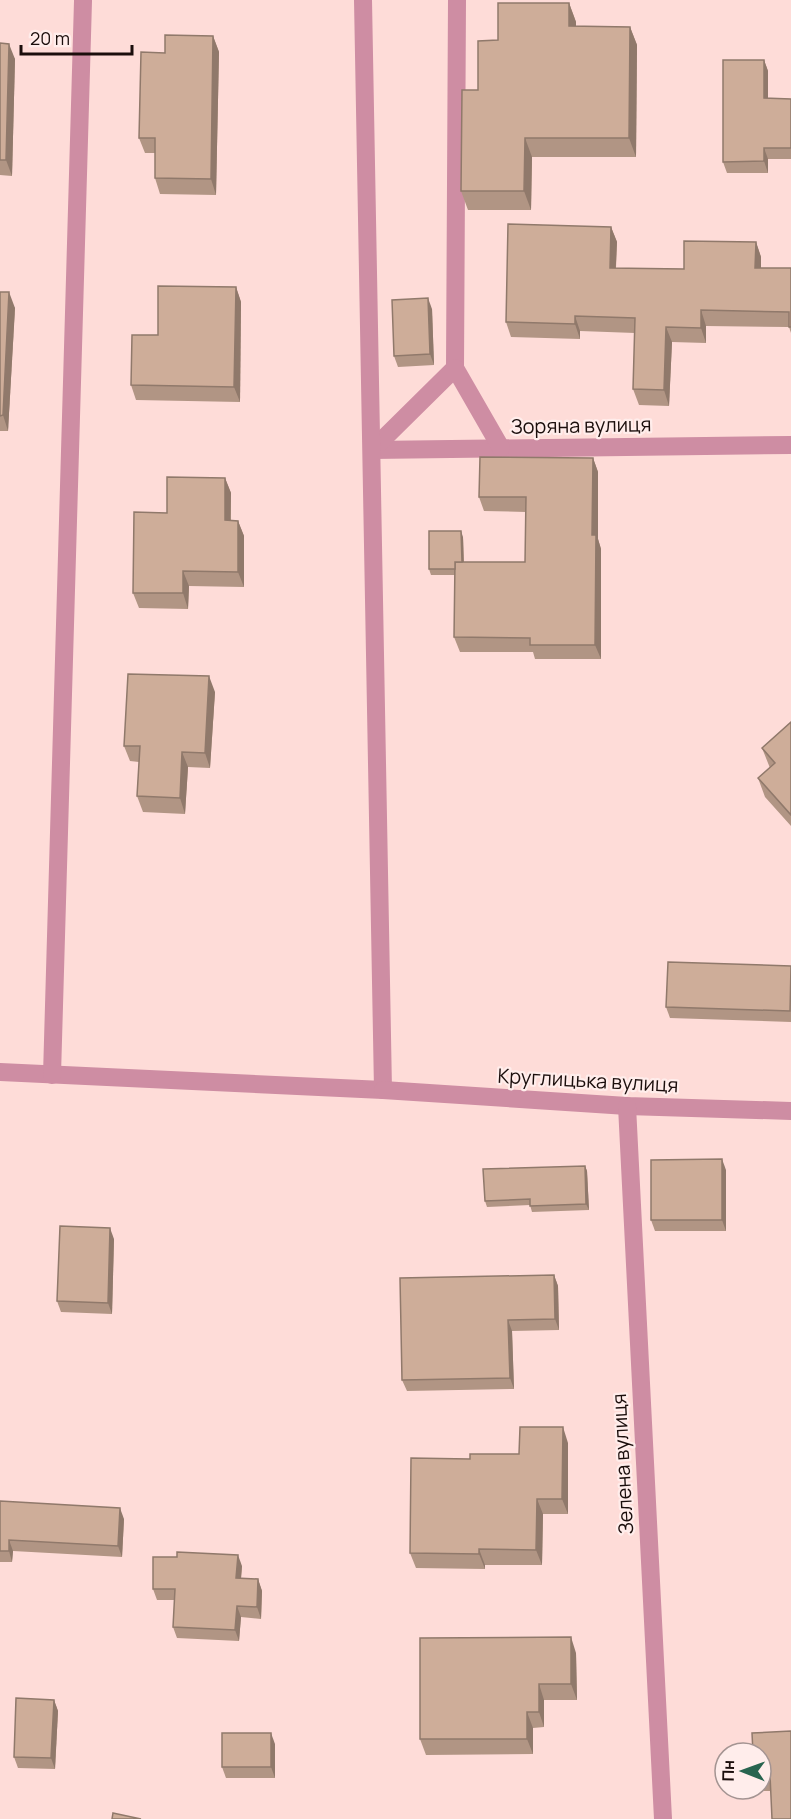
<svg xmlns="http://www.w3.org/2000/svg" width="791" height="1819" font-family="Manrope,sans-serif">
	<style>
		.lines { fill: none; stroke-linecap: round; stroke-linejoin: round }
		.minor { stroke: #ce8da3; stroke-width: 18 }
		.wall { fill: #b19584 }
		.shaded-wall { fill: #90796b }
		.building { fill: #cead99; stroke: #90796b; stroke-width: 1.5 }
		.labels { text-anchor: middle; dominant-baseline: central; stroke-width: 4.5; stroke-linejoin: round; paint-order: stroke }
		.street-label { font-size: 20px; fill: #1b0e0c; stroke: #ffedeb }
	</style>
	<rect width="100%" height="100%" fill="#fedcd8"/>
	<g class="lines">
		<g class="minor">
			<path d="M455 368 457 0"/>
			<path d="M372 450 791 445"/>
			<path d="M372 450 455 368 501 448"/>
			<path d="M0 1072 383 1090 363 0"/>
			<path d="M52 1075 83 1"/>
			<path d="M383 1090 627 1106 791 1111"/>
			<path d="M627 1106 663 1819"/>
		</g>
	</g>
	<g class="wall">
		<path d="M569 3 576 22V26L630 27 637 45 636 157H532L531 210H468L461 191 478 90 498 40Z"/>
		<path d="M213 36 219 52 216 195 160 194 155 178V153H145L139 138 165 53Z"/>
		<path d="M0 43 15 59 12 176 0 175Z"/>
		<path d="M764 60 768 71V98L791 99V159H768V173H727L723 162Z"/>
		<path d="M611 227 617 242 616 268 684 269 756 242 761 257V268H791V333L789 327 706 326V343L672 342 669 406 639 405 633 389 635 333 580 331V339L511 337 506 322Z"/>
		<path d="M236 287 241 302 240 402 136 400 131 385 158 335Z"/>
		<path d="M0 292 15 308 8 431H0Z"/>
		<path d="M432 309 434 365 398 367 394 356Z"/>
		<path d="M593 458 598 472V539L601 549V659H535L533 652H460L454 637 455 575H431L429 569 463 537 464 562H525L526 512 484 511 479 497Z"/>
		<path d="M225 478 231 493V520L238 521 244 536V587L189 586 188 609 139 608 133 593 167 513Z"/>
		<path d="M215 692 210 768 188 767 185 814 143 812 137 796 139 762 130 761 124 746Z"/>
		<path d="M791 722V826L765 797 758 778 770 768 762 748Z"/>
		<path d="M791 966V1022L670 1018 666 1007Z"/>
		<path d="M585 1166 587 1171 589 1210 532 1212 530 1205 487 1207 485 1201Z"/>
		<path d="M726 1170V1231H655L651 1220Z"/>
		<path d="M114 1239 112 1314 61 1312 57 1301Z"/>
		<path d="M554 1275 558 1286 559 1330 512 1331 514 1389 407 1391 402 1380Z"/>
		<path d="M568 1443V1514H543L542 1565H485V1569L416 1568 410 1553 470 1459 519 1454Z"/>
		<path d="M0 1501 124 1519 122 1557 13 1551 12 1562H0Z"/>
		<path d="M242 1566 241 1579H258L262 1591 261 1619 241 1617 239 1641 177 1638 173 1627 175 1600H157L153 1589Z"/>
		<path d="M576 1653 577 1700H544V1727L533 1728V1754L426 1755 420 1739Z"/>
		<path d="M54 1700 58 1711 55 1769 18 1768 14 1757Z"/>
		<path d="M791 1731 771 1791H760L759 1789H761V1753Z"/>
		<path d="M275 1744V1778H226L222 1767Z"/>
	</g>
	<g class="shaded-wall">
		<path d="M569 3 576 22V45L569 26Z"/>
		<path d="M630 27 637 45 636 157 629 138Z"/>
		<path d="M213 36 219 52 216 195 211 179Z"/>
		<path d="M9 44 15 59 12 176 6 160Z"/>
		<path d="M764 60 768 71V109L764 98Z"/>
		<path d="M525 138 532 157 531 210 524 191Z"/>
		<path d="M764 148 768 159V173L764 161Z"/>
		<path d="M611 227 617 242 615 283 610 268Z"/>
		<path d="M756 242 761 257V283L755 268Z"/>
		<path d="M236 287 241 302 240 402 234 387Z"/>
		<path d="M9 292 15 308 8 431 3 415Z"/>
		<path d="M428 298 432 309 434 365 430 354Z"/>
		<path d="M701 310 706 326V343L701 328Z"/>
		<path d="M575 316 580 331V339L575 324Z"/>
		<path d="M666 327 672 342 669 406 664 390Z"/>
		<path d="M593 458 598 472V539L601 549V659L595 645 592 535Z"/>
		<path d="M225 478 231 493 230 536 225 520Z"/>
		<path d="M238 521 244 536V587L238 572Z"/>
		<path d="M461 531 463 537 464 575 462 569Z"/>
		<path d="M183 571 189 586 188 609 183 593Z"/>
		<path d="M209 676 215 692 210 768 205 753Z"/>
		<path d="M182 752 188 767 185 814 180 798Z"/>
		<path d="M722 1159 726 1170V1231L722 1220Z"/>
		<path d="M585 1166 587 1171 589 1210 586 1204Z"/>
		<path d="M110 1228 114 1239 112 1314 108 1303Z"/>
		<path d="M554 1275 558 1286 559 1330 555 1319Z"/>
		<path d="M508 1320 512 1331 514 1389 510 1378Z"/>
		<path d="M563 1427 568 1443V1514L562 1499Z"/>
		<path d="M537 1499 543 1514 542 1565 536 1550Z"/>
		<path d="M120 1508 124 1519 122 1557 118 1546Z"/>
		<path d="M9 1540 13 1551 12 1562 9 1551Z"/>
		<path d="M479 1549 485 1565V1569L479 1554Z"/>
		<path d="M238 1555 242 1566 240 1589 236 1578Z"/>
		<path d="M258 1579 262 1591 261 1619 257 1607Z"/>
		<path d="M237 1606 241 1617 239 1641 235 1630Z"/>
		<path d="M571 1637 576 1653 577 1700 571 1684Z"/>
		<path d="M539 1684 544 1700V1727L539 1712Z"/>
		<path d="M54 1700 58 1711 55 1769 51 1758Z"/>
		<path d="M527 1712 533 1728V1754L527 1739Z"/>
		<path d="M271 1733 275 1744V1778L271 1767Z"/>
	</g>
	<g class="building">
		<path d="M498 3H569V26L630 27 629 138H525L524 191H461L462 90H478V41L498 40Z"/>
		<path d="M165 35 213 36 211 179 155 178V138H139L141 52 165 53Z"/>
		<path d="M0 43 9 44 6 160H0Z"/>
		<path d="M723 60H764V98L791 99V148H764V161L723 162Z"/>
		<path d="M508 224 611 227 610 268 684 269V241L756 242 755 268H791V327H789V312L701 310V328L666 327 664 390 633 389 635 318 575 316V324L506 322Z"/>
		<path d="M158 286 236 287 234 387 131 385 132 335H158Z"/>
		<path d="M0 292H9L3 415 0 416Z"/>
		<path d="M428 298 430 354 394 356 392 300Z"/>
		<path d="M480 457 593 458 592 535H596L595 645H530V638L454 637 455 562H525L526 497H479Z"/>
		<path d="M167 477 225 478V520L238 521V572L183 571V593H133L134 512 167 513Z"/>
		<path d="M429 531H461L462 562H455V569H429Z"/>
		<path d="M128 674 209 676 205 753 182 752 180 798 137 796 140 746H124Z"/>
		<path d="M791 722V815L758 778 775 763 762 748Z"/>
		<path d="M668 962 791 966 790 1011 666 1007Z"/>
		<path d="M722 1159V1220H651V1160Z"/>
		<path d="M585 1166 586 1204 530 1206V1199L485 1201 483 1169Z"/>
		<path d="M60 1226 110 1228 108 1303 57 1301Z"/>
		<path d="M554 1275 555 1319 508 1320 510 1378 402 1380 400 1278Z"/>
		<path d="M520 1427H563L562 1499H537L536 1550 479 1549V1554L410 1553 411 1458 470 1459V1454H519Z"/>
		<path d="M0 1501 120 1508 118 1546 9 1540V1551H0Z"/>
		<path d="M177 1552 238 1555 236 1578 258 1579 257 1607 237 1606 235 1630 173 1627 175 1589H153V1557H177Z"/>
		<path d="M571 1637V1684H539V1712H527V1739H420V1638Z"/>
		<path d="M16 1698 54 1700 51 1758 14 1757Z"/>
		<path d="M791 1731V1819H772L770 1775 761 1776V1753H753L752 1733Z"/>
		<rect x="222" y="1733" width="49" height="34"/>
		<path d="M113 1813 141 1819H112Z"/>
	</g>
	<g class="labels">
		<g class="street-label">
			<text transform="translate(581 425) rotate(-1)">Зоряна вулиця</text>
			<text transform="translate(588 1080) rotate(3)">Круглицька вулиця</text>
			<text transform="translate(622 1464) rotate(-93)">Зелена вулиця</text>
		</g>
	</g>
	<g transform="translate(743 1771) rotate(271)"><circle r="28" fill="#ffedeb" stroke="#a49492" stroke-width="1.5"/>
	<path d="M0-4.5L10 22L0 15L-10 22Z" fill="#28644f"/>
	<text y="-9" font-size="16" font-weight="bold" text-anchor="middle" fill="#1b0e0c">Пн</text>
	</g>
	<path d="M21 45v9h111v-9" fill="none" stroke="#1b0e0c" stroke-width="3"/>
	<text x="30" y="45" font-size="18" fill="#1b0e0c" stroke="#ffedeb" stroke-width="4.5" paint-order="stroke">20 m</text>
</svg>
